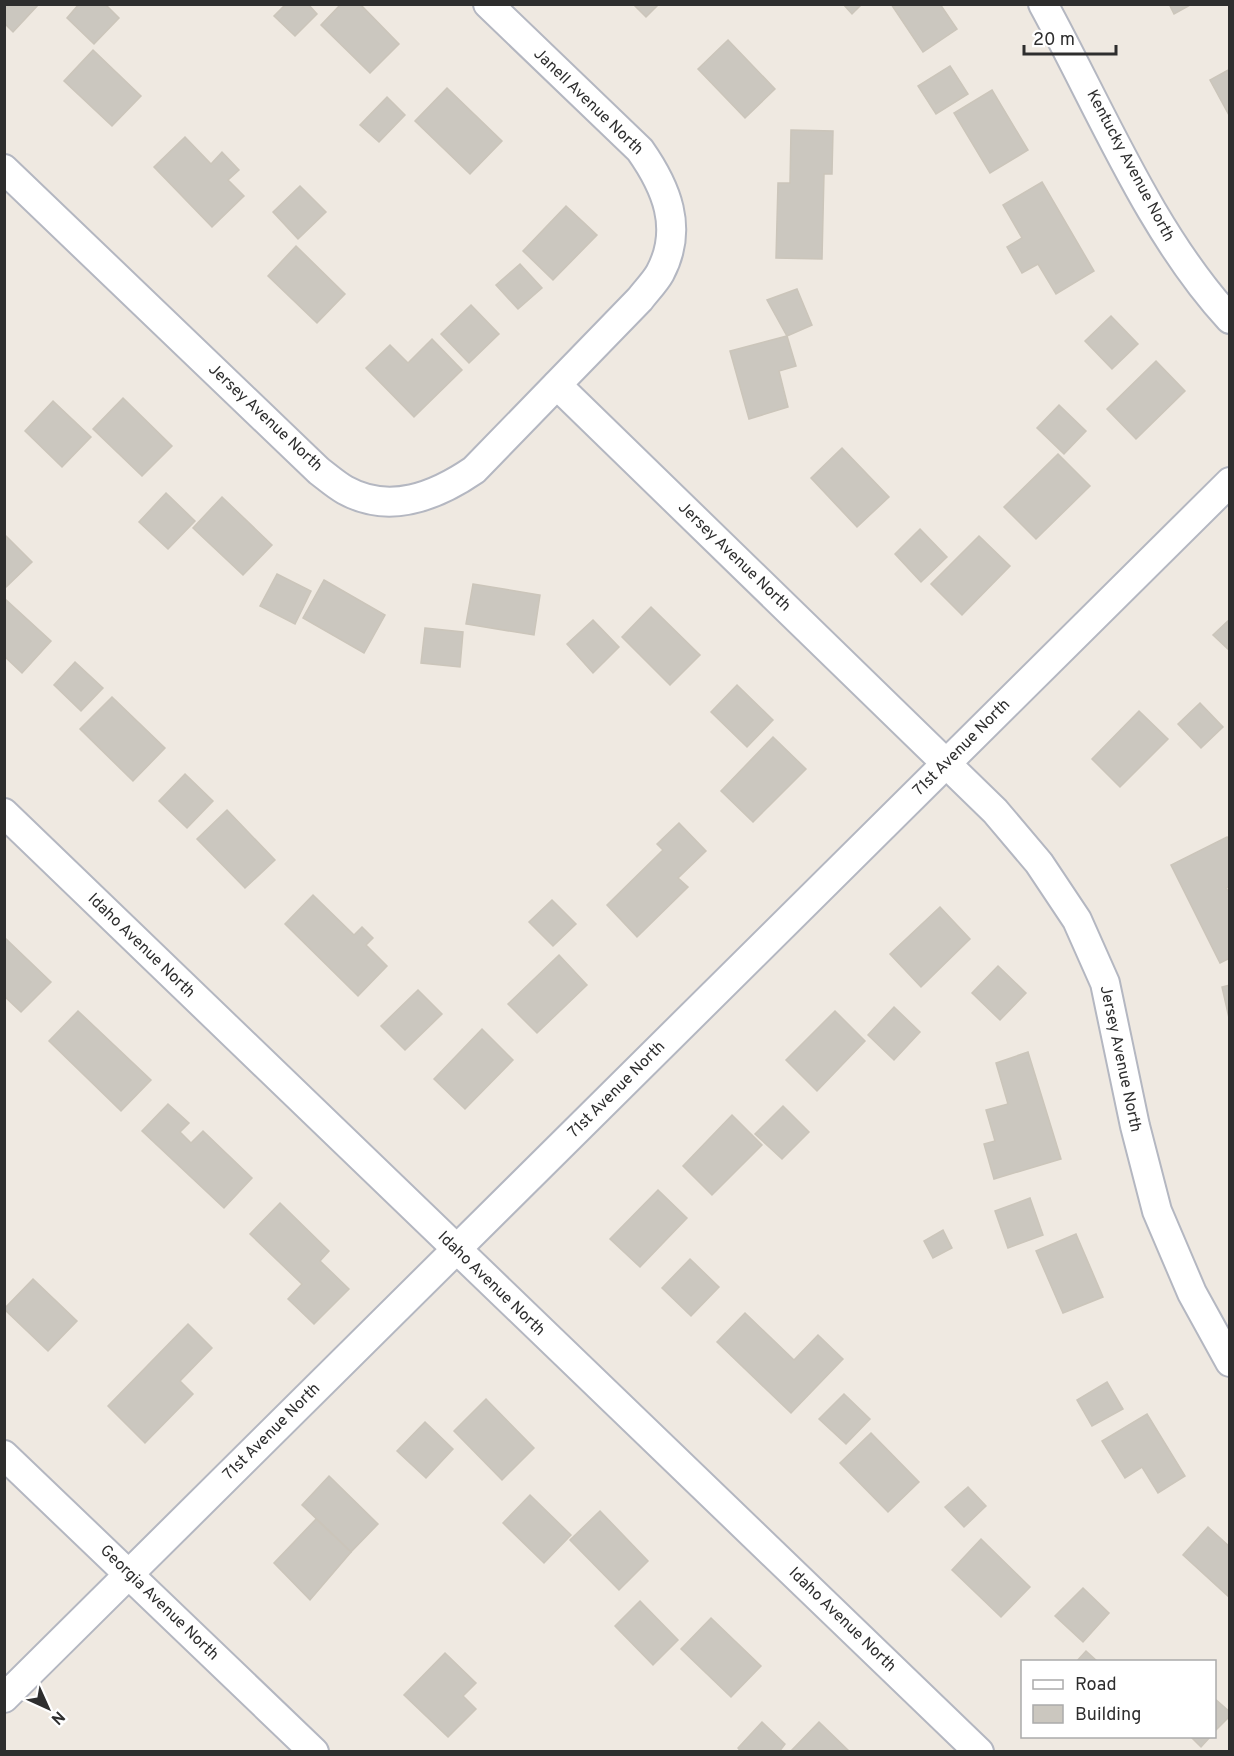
<svg xmlns="http://www.w3.org/2000/svg" width="1234" height="1756" font-family="Overpass,sans-serif">
	<style>
		.building { fill: #cbc7bf; stroke: #cbc5ba; stroke-width: 1.5 }
		.lines { fill: none; stroke-linecap: round; stroke-linejoin: round }
		.street-casing { stroke: #b4b7c1; stroke-width: 32 }
		.street { stroke: #fff; stroke-width: 28 }
		.labels { text-anchor: middle; dominant-baseline: central; stroke-width: 6; stroke-linejoin: round; paint-order: stroke }
		.street-label { font-size: 16px; fill: #2e2e2e; stroke: #fff }
	</style>
	<rect width="100%" height="100%" fill="#efe9e1"/>
	<g class="building">
		<path d="M4 4H39L13 32 4 23Z"/>
		<path d="M79 4H105L119 18 94 44 67 18Z"/>
		<path d="M286 4H308L317 14 295 36 274 16Z"/>
		<path d="M341 4H360L399 44 370 73 321 25Z"/>
		<path d="M633 4H659L646 17Z"/>
		<path d="M843 4H862L852 14Z"/>
		<path d="M891 4H940L957 29 923 52Z"/>
		<path d="M1169 4H1192L1174 14Z"/>
		<path d="M728 40 775 89 745 118 698 69Z"/>
		<path d="M93 50 141 96 112 126 64 81Z"/>
		<path d="M950 66 968 94 936 114 918 86Z"/>
		<path d="M1230 69V117L1210 80Z"/>
		<path d="M447 88 502 141 470 174 415 121Z"/>
		<path d="M992 90 1028 150 990 173 954 113Z"/>
		<path d="M387 97 405 115 379 142 360 125Z"/>
		<path d="M791 130 833 131 832 174H824L822 259 776 258 778 183H790Z"/>
		<path d="M185 137 211 164 222 152 239 170 228 180 244 196 212 227 154 167Z"/>
		<path d="M1042 182 1094 271 1056 294 1038 264 1022 273 1007 247 1022 238 1003 205Z"/>
		<path d="M300 186 326 212 298 239 273 212Z"/>
		<path d="M566 206 597 235 553 280 523 251Z"/>
		<path d="M296 246 345 294 317 323 268 276Z"/>
		<path d="M520 264 542 288 518 309 496 285Z"/>
		<path d="M797 289 812 325 787 336 767 300Z"/>
		<path d="M471 305 499 334 469 363 441 334Z"/>
		<path d="M1111 316 1138 344 1112 369 1085 341Z"/>
		<path d="M787 336 796 366 779 371 788 407 749 419 730 351Z"/>
		<path d="M432 339 462 370 414 417 366 368 390 345 408 363Z"/>
		<path d="M1156 361 1185 391 1136 439 1107 409Z"/>
		<path d="M123 398 172 446 142 476 93 429Z"/>
		<path d="M53 401 91 437 62 467 25 431Z"/>
		<path d="M1059 405 1086 431 1064 454 1037 428Z"/>
		<path d="M842 448 889 497 857 527 811 478Z"/>
		<path d="M1058 454 1090 486 1036 539 1004 507Z"/>
		<path d="M166 493 195 521 168 549 139 522Z"/>
		<path d="M222 497 272 545 243 575 193 528Z"/>
		<path d="M920 529 947 557 921 582 895 554Z"/>
		<path d="M4 534 32 562 4 589Z"/>
		<path d="M979 536 1010 566 962 615 931 584Z"/>
		<path d="M277 574 311 591 295 624 260 606Z"/>
		<path d="M324 580 385 615 364 653 303 618Z"/>
		<path d="M473 584 540 595 534 635 466 624Z"/>
		<path d="M4 598 51 641 22 673 4 656Z"/>
		<path d="M651 607 700 655 670 685 622 637Z"/>
		<path d="M1230 619V651L1213 635Z"/>
		<path d="M593 620 619 647 593 673 567 644Z"/>
		<path d="M425 628 463 632 460 667 421 663Z"/>
		<path d="M75 662 103 688 81 711 54 685Z"/>
		<path d="M737 685 773 720 747 747 711 712Z"/>
		<path d="M112 697 165 748 133 781 80 729Z"/>
		<path d="M1200 703 1223 727 1201 748 1178 724Z"/>
		<path d="M1139 711 1168 739 1120 787 1092 759Z"/>
		<path d="M773 737 806 769 753 822 721 791Z"/>
		<path d="M185 774 213 801 187 828 159 801Z"/>
		<path d="M227 810 275 860 245 888 197 839Z"/>
		<path d="M679 823 706 851 678 878 688 887 637 937 607 905 663 850 657 844Z"/>
		<path d="M1227 837 1230 842V886L1226 888 1230 894V958L1220 963 1171 865Z"/>
		<path d="M313 895 354 935 362 927 373 938 366 945 387 966 358 996 285 924Z"/>
		<path d="M552 900 576 924 553 946 529 922Z"/>
		<path d="M940 907 970 939 921 987 890 954Z"/>
		<path d="M4 937 51 982 21 1012 4 996Z"/>
		<path d="M559 955 587 985 537 1033 508 1004Z"/>
		<path d="M998 966 1026 993 1000 1020 972 993Z"/>
		<path d="M1230 985V1018H1229L1222 987Z"/>
		<path d="M418 990 442 1014 405 1050 381 1026Z"/>
		<path d="M894 1007 920 1032 894 1060 868 1035Z"/>
		<path d="M78 1011 151 1080 121 1111 49 1041Z"/>
		<path d="M835 1011 865 1041 817 1091 786 1060Z"/>
		<path d="M482 1029 513 1060 465 1109 434 1079Z"/>
		<path d="M1028 1052 1061 1159 994 1179 984 1144 995 1141 986 1110 1008 1104 996 1063Z"/>
		<path d="M168 1104 189 1123 180 1132 191 1143 203 1131 252 1178 224 1208 142 1131Z"/>
		<path d="M783 1106 809 1132 782 1159 755 1134Z"/>
		<path d="M732 1115 762 1145 712 1195 683 1166Z"/>
		<path d="M658 1190 687 1218 640 1267 610 1239Z"/>
		<path d="M1030 1198 1043 1235 1008 1248 995 1211Z"/>
		<path d="M280 1203 329 1251 320 1261 349 1289 314 1324 288 1299 302 1284 250 1234Z"/>
		<path d="M943 1230 952 1248 933 1258 924 1241Z"/>
		<path d="M1076 1234 1103 1297 1063 1313 1036 1251Z"/>
		<path d="M690 1259 719 1287 691 1316 662 1288Z"/>
		<path d="M33 1279 77 1321 48 1351 4 1309Z"/>
		<path d="M745 1313 794 1360 818 1335 843 1359 791 1413 717 1342Z"/>
		<path d="M188 1324 212 1348 180 1381 193 1394 145 1443 108 1406Z"/>
		<path d="M1107 1382 1123 1409 1092 1426 1077 1400Z"/>
		<path d="M844 1394 870 1419 846 1444 819 1419Z"/>
		<path d="M486 1399 534 1448 502 1480 454 1431Z"/>
		<path d="M1147 1414 1185 1476 1158 1493 1142 1467 1125 1478 1102 1441Z"/>
		<path d="M425 1422 453 1449 426 1478 397 1451Z"/>
		<path d="M871 1433 919 1482 888 1512 840 1463Z"/>
		<path d="M329 1476 378 1524 351 1552 302 1505Z"/>
		<path d="M968 1487 986 1506 964 1527 945 1507Z"/>
		<path d="M530 1495 571 1535 544 1563 503 1523Z"/>
		<path d="M600 1511 648 1561 619 1590 570 1540Z"/>
		<path d="M316 1519 351 1552 310 1600 274 1563Z"/>
		<path d="M1208 1527 1230 1547 1228 1596 1183 1555Z"/>
		<path d="M981 1539 1030 1587 1001 1617 952 1570Z"/>
		<path d="M1083 1588 1109 1613 1083 1642 1055 1616Z"/>
		<path d="M640 1601 678 1640 653 1665 615 1626Z"/>
		<path d="M711 1618 761 1666 731 1697 681 1649Z"/>
		<path d="M1086 1651 1098 1662H1076Z"/>
		<path d="M445 1653 476 1683 463 1696 476 1709 448 1737 404 1695Z"/>
		<path d="M1214 1698 1230 1712V1716L1214 1732Z"/>
		<path d="M762 1722 785 1744 779 1752H741L738 1748Z"/>
		<path d="M819 1722 850 1752H790Z"/>
		<path d="M1190 1736H1211L1201 1747Z"/>
	</g>
	<g class="lines">
		<defs>
			<g id="street">
				<path d="M1043 4C1099 106 1151 234 1230 319"/>
				<path d="M4 169 319 471C327 477 336 485 345 490 390 515 436 496 474 470L640 299C646 291 655 282 660 273 684 228 666 187 640 150L488 4"/>
				<path d="M557 385 995 811 1039 863 1077 920 1105 983 1135 1126 1157 1211 1192 1293 1230 1362"/>
				<path d="M4 813 979 1752"/>
				<path d="M4 1455 314 1752"/>
				<path d="M4 1698 1230 482"/>
			</g>
		</defs>
		<use href="#street" class="street-casing"/>
		<use href="#street" class="street"/>
	</g>
	<g class="labels">
		<g class="street-label">
			<text transform="translate(588 102) rotate(44)">Janell Avenue North</text>
			<text transform="translate(1130 166) rotate(62)">Kentucky Avenue North</text>
			<text transform="translate(265 418) rotate(43)">Jersey Avenue North</text>
			<text transform="translate(734 557) rotate(44)">Jersey Avenue North</text>
			<text transform="translate(962 748) rotate(-45)">71st Avenue North</text>
			<text transform="translate(141 946) rotate(44)">Idaho Avenue North</text>
			<text transform="translate(1120 1059) rotate(78)">Jersey Avenue North</text>
			<text transform="translate(617 1090) rotate(-45)">71st Avenue North</text>
			<text transform="translate(491 1284) rotate(44)">Idaho Avenue North</text>
			<text transform="translate(272 1432) rotate(-45)">71st Avenue North</text>
			<text transform="translate(159 1603) rotate(44)">Georgia Avenue North</text>
			<text transform="translate(842 1620) rotate(44)">Idaho Avenue North</text>
		</g>
	</g>
	<rect width="1234" height="1756" fill="none" stroke="#2e2e2e" stroke-width="12"/>
	<rect x="1021" y="1660" width="195" height="78" fill="#ffffff" stroke="#ababab" stroke-width="1.5"/>
	<rect x="1033" y="1680" width="30" height="9" fill="#ffffff" stroke="#ababab" stroke-width="1.5"/>
	<text x="1075" y="1690" font-size="18" fill="#2e2e2e">Road</text>
	<rect x="1033" y="1705" width="30" height="18" fill="#cbc7bf" stroke="#ababab" stroke-width="1.5"/>
	<text x="1075" y="1720" font-size="18" fill="#2e2e2e">Building</text>
	<g transform="translate(48 1708) rotate(135)" stroke="#ffffff" stroke-width="4.5" paint-order="stroke">
	<path d="M0-4.5L10 22L0 15L-10 22Z" fill="#2e2e2e"/>
	<text y="-9" font-size="16" font-weight="bold" text-anchor="middle" fill="#2e2e2e">N</text>
	</g>
	<path d="M1024 45v9h92v-9" fill="none" stroke="#2e2e2e" stroke-width="3"/>
	<text x="1033" y="45" font-size="18" fill="#2e2e2e" stroke="#ffffff" stroke-width="4.5" paint-order="stroke">20 m</text>
</svg>
